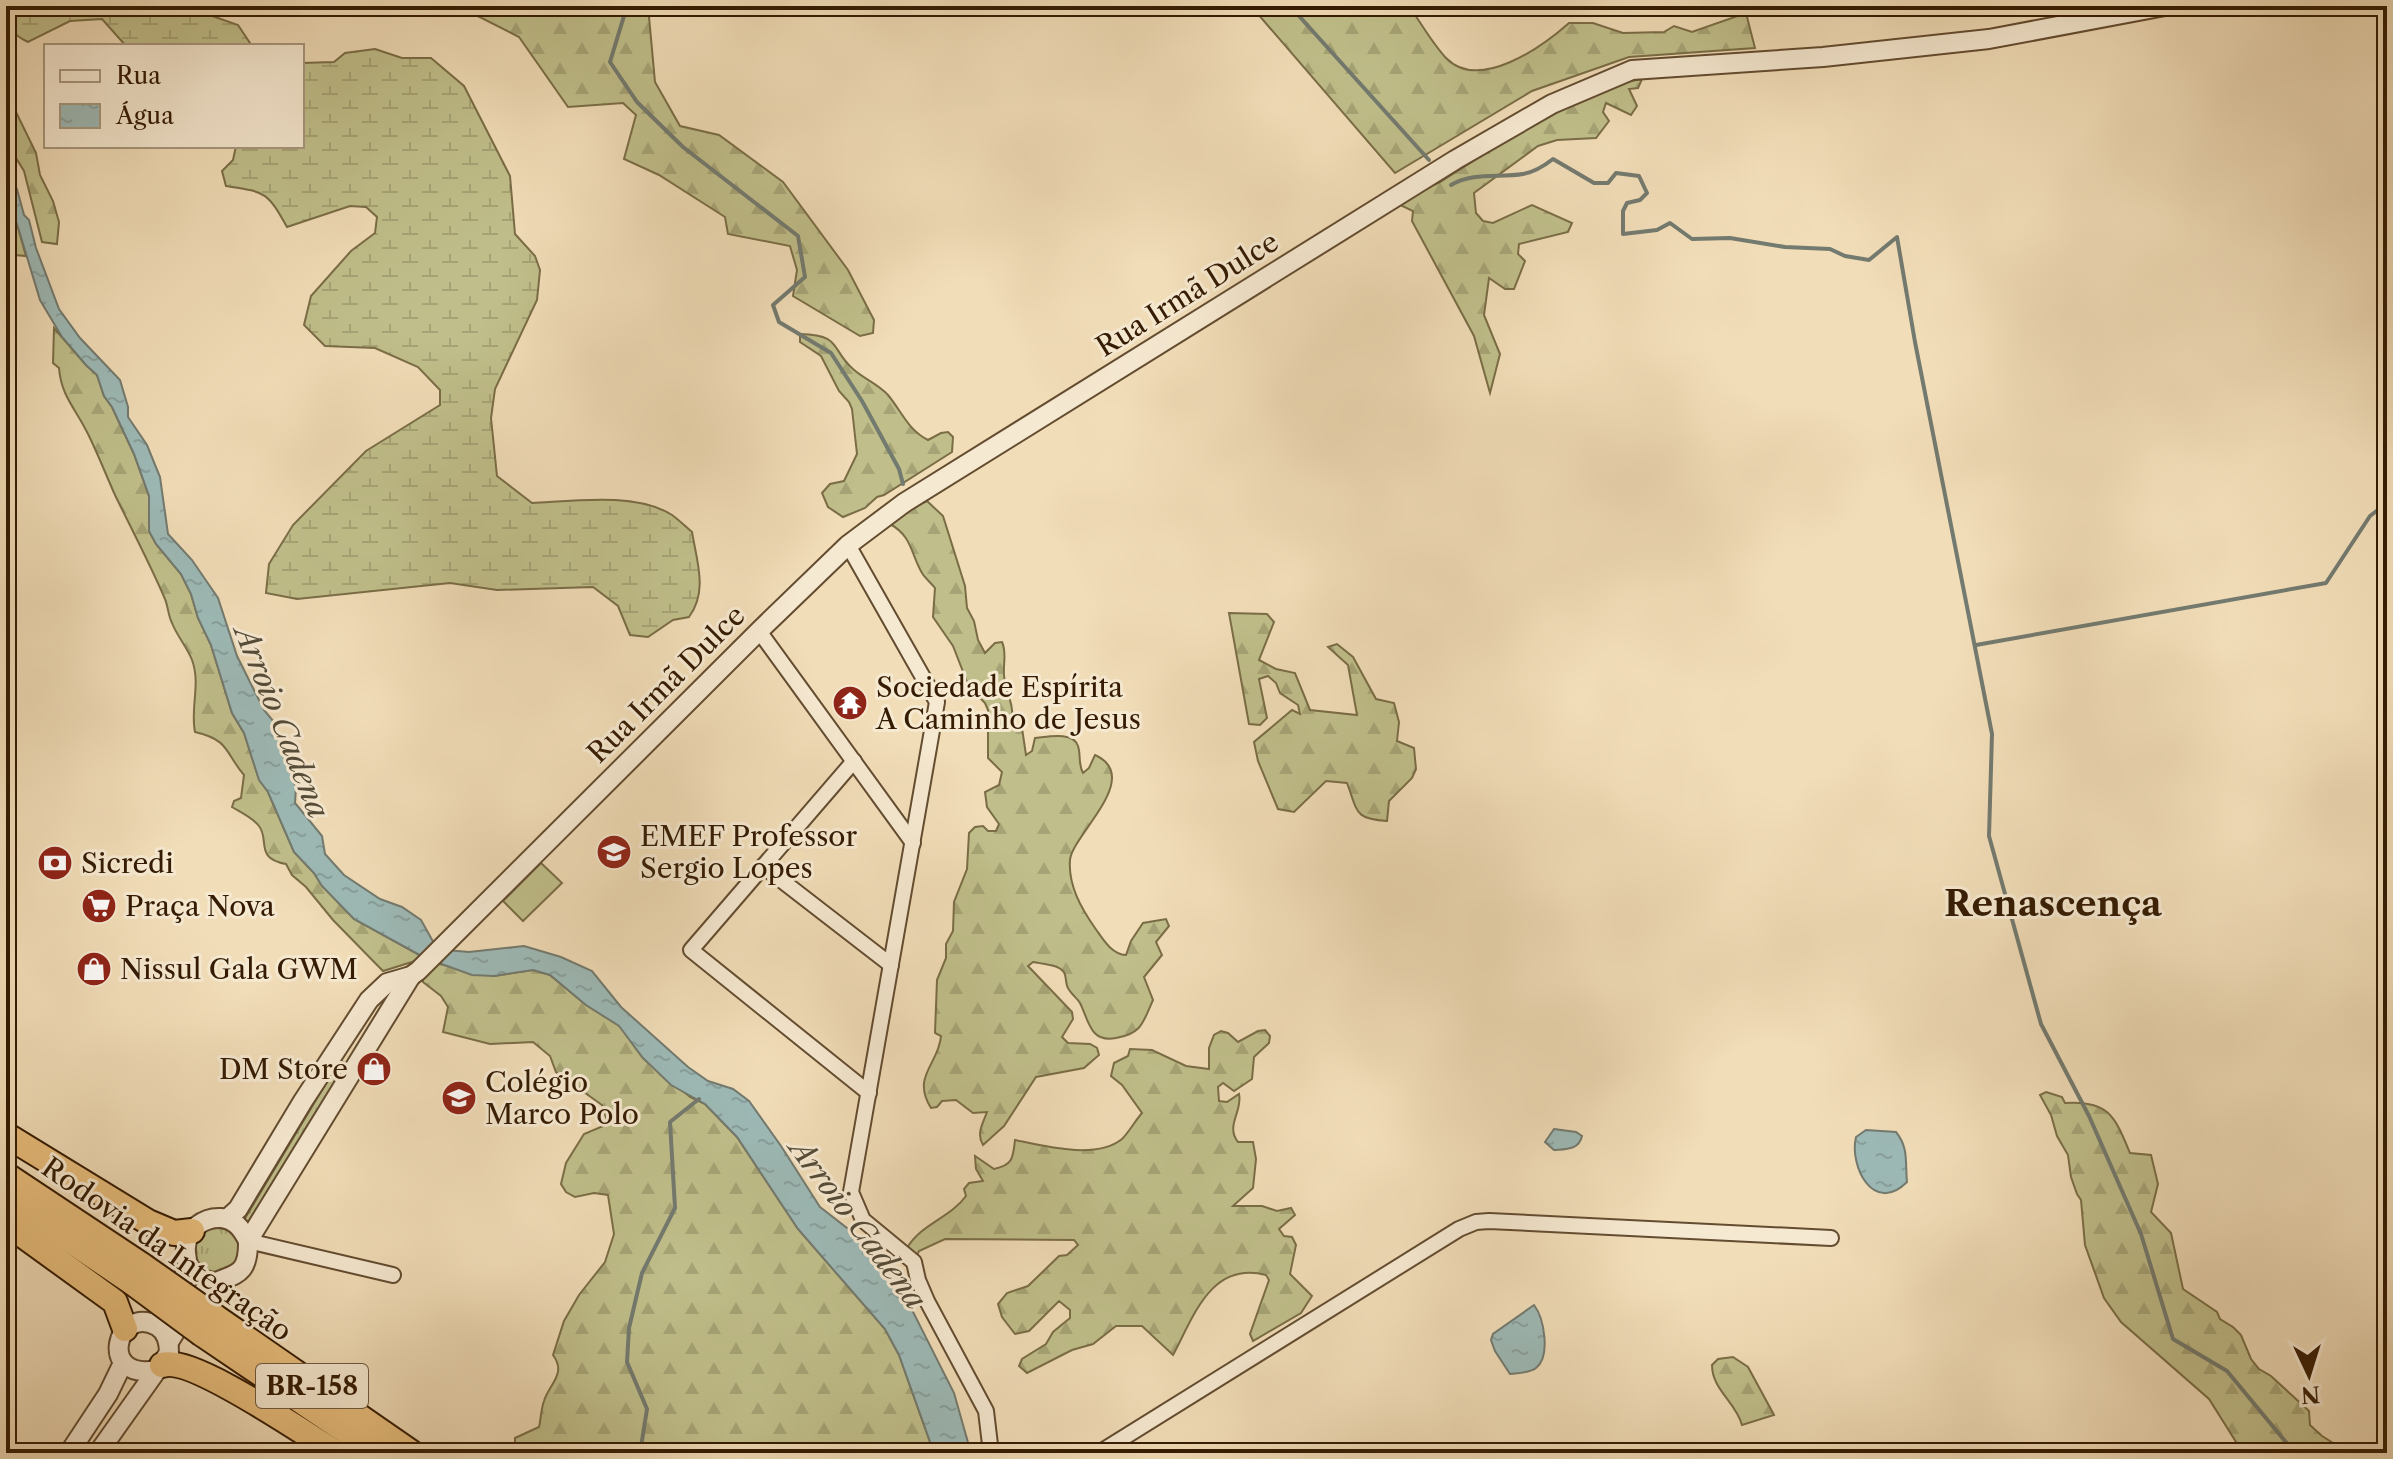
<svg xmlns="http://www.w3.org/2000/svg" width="2393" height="1459" font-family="'Libre Caslon Text',serif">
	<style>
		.grass { fill: url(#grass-tufts); stroke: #7a6d46; stroke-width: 2 }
		.forest { fill: url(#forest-firs); stroke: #7a6d46; stroke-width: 2 }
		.wetland { fill: url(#wetland-marsh); stroke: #7a6d46; stroke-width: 2 }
		.pitch { fill: #c0bf8b; stroke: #7a6d46; stroke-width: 2 }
		.water { fill: url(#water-ripples); stroke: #737a6f; stroke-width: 2 }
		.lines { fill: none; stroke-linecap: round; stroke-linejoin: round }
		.stream { stroke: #737a6f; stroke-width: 4 }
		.minor-casing { stroke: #634c30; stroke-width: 18 }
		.tertiary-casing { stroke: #634c30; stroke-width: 22 }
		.trunk-casing { stroke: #341b02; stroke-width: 28 }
		.minor { stroke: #f6e9d1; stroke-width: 14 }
		.tertiary { stroke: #f6e9d1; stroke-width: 18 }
		.trunk { stroke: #e8be7c; stroke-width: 24 }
		.trunk-bridge-casing { stroke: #341b02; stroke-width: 28; stroke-linecap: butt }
		.trunk-bridge { stroke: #e8be7c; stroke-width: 24 }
		.labels { text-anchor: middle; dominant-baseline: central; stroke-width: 6; stroke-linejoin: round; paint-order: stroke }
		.shield { fill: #f6e9d1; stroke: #6e5940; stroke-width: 2 }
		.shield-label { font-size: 26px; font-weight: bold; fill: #341b02 }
		.street-label { font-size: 28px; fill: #341b02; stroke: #f6e9d1 }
		.poi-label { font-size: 28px; fill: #341b02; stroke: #f6e9d1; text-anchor: start }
		.water-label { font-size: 30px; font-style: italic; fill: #544b38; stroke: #f6e9d1 }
		.district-label { font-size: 36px; font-weight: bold; fill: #341b02; stroke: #f6e9d1 }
	</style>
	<defs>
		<pattern id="grass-tufts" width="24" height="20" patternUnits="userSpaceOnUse" patternTransform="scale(2)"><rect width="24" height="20" fill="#c0bf8b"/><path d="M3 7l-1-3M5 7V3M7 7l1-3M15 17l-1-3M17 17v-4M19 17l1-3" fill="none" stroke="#a6a476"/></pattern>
		<pattern id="forest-firs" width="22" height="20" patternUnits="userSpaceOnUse" patternTransform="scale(2)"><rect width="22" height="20" fill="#c0bf8b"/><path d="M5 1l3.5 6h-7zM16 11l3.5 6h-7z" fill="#a6a476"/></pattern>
		<pattern id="wetland-marsh" width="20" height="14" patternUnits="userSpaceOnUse" patternTransform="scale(2)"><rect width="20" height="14" fill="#c0bf8b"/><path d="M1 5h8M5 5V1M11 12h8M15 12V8" fill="none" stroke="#a6a476"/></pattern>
		<pattern id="water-ripples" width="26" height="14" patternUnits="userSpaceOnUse" patternTransform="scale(2)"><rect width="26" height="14" fill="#9dbab7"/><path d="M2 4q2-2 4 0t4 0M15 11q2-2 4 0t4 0" fill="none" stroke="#889f9c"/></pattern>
	</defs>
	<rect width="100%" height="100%" fill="#f1ddb8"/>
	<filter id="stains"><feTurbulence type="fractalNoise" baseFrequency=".0025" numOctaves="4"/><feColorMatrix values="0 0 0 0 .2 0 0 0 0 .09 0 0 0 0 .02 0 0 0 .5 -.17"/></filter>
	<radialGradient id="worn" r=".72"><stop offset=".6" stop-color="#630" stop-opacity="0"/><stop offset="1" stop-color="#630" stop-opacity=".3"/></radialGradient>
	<g class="grass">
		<path d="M340 1060 347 1064 250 1223 244 1220Z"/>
		<circle cx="217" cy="1250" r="22"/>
	</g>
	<g class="forest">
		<path d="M458 6H648L655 82 680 126 719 135 783 182 848 270 874 320 873 333 860 336 793 296 797 270 790 246 728 234 725 217 659 175 624 159 636 115 623 103 568 107 519 37Z"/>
		<path d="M1251 6H1409C1421 23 1432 43 1446 58 1479 92 1542 47 1569 23H1593L1623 33 1664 32 1674 26 1692 32 1746 13 1755 48 1629 57 1532 91 1395 173Z"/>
		<path d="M1642 79 1638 88 1629 89 1637 106 1631 115 1606 103 1603 112 1609 121 1596 138 1557 140 1538 146 1474 193 1476 213 1483 221 1493 223 1532 205 1572 223 1568 232 1519 244 1518 254 1525 261 1514 289H1505L1489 278 1484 315 1500 354 1490 393 1474 336 1412 221 1413 211 1396 203 1440 182 1540 118 1610 85Z"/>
		<path d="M6 83 10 87 14 108 36 153 40 175 53 201 59 222 57 244 42 242 24 171 6 142Z"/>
		<path d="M6 202 17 224 26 256 15 255 6 237Z"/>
		<path d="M54 328 86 365 97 375 104 396 112 407 134 454 149 496V531L156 544 181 574 191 594 198 618 211 645 232 713 244 733 259 779 268 792 294 852 314 873 322 886 354 919 425 958 383 971 333 920 306 887 292 875 286 864C254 858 270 840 259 826 253 818 240 812 232 807L234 801 241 798 244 775C225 753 230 740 195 732 190 708 201 684 192 660 187 647 177 636 172 623 168 615 168 606 165 599 150 564 132 530 115 495 106 475 98 454 88 434 76 409 61 396 59 368L53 363Z"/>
		<path d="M800 334C843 335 830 349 853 369 864 379 878 384 888 395 902 412 908 430 928 440L941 433 948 432 953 437 952 452 884 495 877 497 865 508 843 517 828 507 822 493 830 484 844 481 857 454 852 409 849 402 839 391 821 356 800 342Z"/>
		<path d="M927 501 943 516 965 586 967 608 974 621 978 640 985 653 995 643 1002 642C1007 653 1003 663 1004 675 1005 693 1014 701 1012 721L1016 727 1022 728 1026 755 1032 751 1035 738C1047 737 1073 731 1078 746 1081 755 1078 764 1083 773L1089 768 1095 755C1144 777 1072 835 1070 860 1068 885 1081 908 1095 928 1103 939 1111 954 1126 955L1131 941 1143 923 1166 919 1169 926 1156 942 1162 955 1144 977 1153 1000C1143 1022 1142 1034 1116 1038 1090 1043 1089 1021 1080 1003 1077 998 1071 994 1068 988 1065 983 1067 975 1063 971 1057 964 1041 964 1033 962L1028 966 1072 1012 1073 1019 1062 1037 1068 1043 1090 1044 1097 1048 1099 1055 1084 1068 1036 1077 1004 1126 983 1145C976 1134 983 1123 987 1112L973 1113 956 1100 942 1101 937 1107 931 1108C911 1076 939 1064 941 1036L935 1033 937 980 946 958V944L953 931 954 902 967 869 969 833 975 827 983 826 988 831H996L999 824 987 807 985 792 999 785 1002 772 988 758V710L985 703 969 687 953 646 933 617 935 588C931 583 925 578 922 573 911 554 912 536 890 524L905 511Z"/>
		<path d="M1229 613 1267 614 1274 622 1259 660 1276 669 1295 673 1310 710 1357 715 1348 665 1328 647 1337 644 1353 657 1376 699 1394 703 1399 722 1397 741 1414 748 1416 769 1412 778 1389 801 1387 821C1354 819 1358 812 1347 783L1326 781 1294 812 1278 809 1258 761 1254 742 1292 710 1300 714 1298 705 1280 693 1276 683 1268 676 1259 679 1267 718 1260 725 1249 724Z"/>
		<path d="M435 963 494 976 533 970 550 975 586 1005 619 1025 643 1058 690 1097 705 1104 737 1137 798 1229 885 1329 899 1355 934 1453H515V1438L539 1427C541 1419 541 1409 544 1401 549 1384 567 1374 553 1355L564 1321 579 1295 605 1262 614 1234 608 1195 594 1193 575 1197 566 1192 561 1184 566 1163 584 1134 608 1124 602 1105 556 1072 550 1056 533 1042 490 1044 443 1032 448 1007 441 996 423 982V974Z"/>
		<path d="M1265 1030 1270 1036 1269 1043 1254 1057 1252 1079 1234 1091 1223 1083 1218 1087 1219 1101 1227 1102 1239 1094C1243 1111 1225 1126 1238 1142H1253L1256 1159 1253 1188 1233 1206H1262L1277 1211 1291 1208 1295 1215 1279 1229 1284 1236 1292 1237 1296 1245 1290 1274 1312 1296 1301 1313 1253 1341 1250 1334 1269 1280 1266 1275C1211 1261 1194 1316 1173 1355L1142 1326H1116L1093 1344 1072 1350 1027 1373 1019 1366 1022 1359 1046 1344 1053 1332 1070 1318V1310L1059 1301 1029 1331 1015 1334 1002 1317 998 1304 1007 1293 1028 1286 1059 1256 1067 1255 1078 1245 1074 1240 945 1239 919 1251 916 1257 907 1248C921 1224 950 1218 966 1196L964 1189 969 1183 983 1181 976 1169 975 1156 994 1169C1013 1165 1013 1158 1015 1140 1044 1146 1096 1160 1122 1139 1129 1132 1135 1121 1142 1113L1122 1085 1111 1076 1114 1063 1128 1056 1130 1049 1152 1050 1186 1066 1209 1069V1048L1214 1035 1221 1031 1228 1033 1238 1042 1258 1031Z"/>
		<path d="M2046 1092 2062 1097 2065 1103C2109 1100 2115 1117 2130 1153L2151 1155 2158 1184 2151 1212 2171 1233 2183 1289 2217 1312 2220 1319 2233 1327 2241 1335 2251 1359 2259 1369 2271 1376 2309 1411 2310 1425 2322 1436 2349 1453H2243L2209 1399 2121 1322 2104 1298 2085 1245 2081 1200 2077 1194 2071 1177 2068 1155 2057 1136 2051 1115 2040 1095Z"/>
		<path d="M1733 1357 1748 1367 1774 1415 1742 1425C1736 1402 1712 1390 1712 1365L1718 1359Z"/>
	</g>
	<g class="wetland">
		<path d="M6 6H184L238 25 252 46H126L102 19 70 21 28 42C11 34 6 26 6 6Z"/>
		<path d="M375 49 402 58H431L464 86 510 176 515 234 535 256 540 270 537 300 495 389 491 418 497 476 532 503C573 501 636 492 672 515 679 520 685 526 692 532 697 562 708 591 689 617L673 620 648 637 630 635 618 606 593 587 497 590 450 583 297 599 266 593 269 564 293 525 366 451 440 405V390L418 367 375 348 325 346 304 325 311 296 351 251 375 233 377 217 366 207 350 206 287 227C267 191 265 192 226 186L222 171 233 160 236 146H302V63L334 62 345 53Z"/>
	</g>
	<path class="pitch" d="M541 863 562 883 523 921 503 901Z"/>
	<g class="water">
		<path d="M6 168 17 189 24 215 29 220 36 248 59 309 80 338 120 380 128 407V417L147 445 160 477 168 534 192 560 218 598 237 656 264 710 274 722 296 788 295 803 322 836 325 854 344 875 380 899 402 907 421 920 435 945 446 950 469 952 524 946 561 957 592 971 621 1007 688 1067 708 1081 733 1089 749 1101 781 1146 820 1207 856 1235 902 1290 954 1393 971 1453H934L899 1355 885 1329 798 1229 737 1137 705 1104 671 1085 643 1058 619 1026 586 1005 550 975 533 970 494 976 472 975 425 958 354 919 322 886 314 873 294 852 268 792 259 780 244 733 232 713 211 645 198 618 191 594 181 574 156 544 149 531V496L134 454 112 407 104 396 97 375 86 365 62 337 40 300 17 224 6 202Z"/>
		<path d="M1554 1129 1576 1132 1582 1136C1579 1150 1566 1149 1554 1150L1545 1142Z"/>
		<path d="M1866 1130 1896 1132C1909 1148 1905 1162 1907 1182 1874 1215 1849 1167 1856 1137Z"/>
		<path d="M1534 1305C1544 1318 1551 1356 1536 1368 1530 1373 1518 1373 1510 1374L1495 1351 1491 1340 1493 1334Z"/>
	</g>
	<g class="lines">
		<g class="stream">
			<path d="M627 6 610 62 637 102 683 147 798 236 805 277 773 305 779 322 831 353 862 401 899 469 903 484"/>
			<path d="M1290 6 1429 160"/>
			<path d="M1451 185C1473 172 1499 178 1523 174 1535 172 1544 166 1553 159L1594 183H1608L1616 173 1639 176 1647 193 1640 200 1627 203 1623 211V234L1657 230 1670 223 1692 239 1730 238 1785 247 1830 249 1845 256 1869 260 1897 237 1915 342 1992 734 1989 836 2041 1024 2089 1116 2141 1234 2173 1339 2227 1371 2295 1453"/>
			<path d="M1976 645 2326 583 2370 516 2387 503"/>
			<path d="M640 1453 647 1409 627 1362 629 1328 642 1273 675 1208 670 1122 699 1099"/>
		</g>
		<defs>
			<g id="minor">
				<path d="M848 545 937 702 851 1192 863 1220 914 1262 918 1280 927 1301 986 1411 991 1453"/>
				<path d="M759 631 913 843"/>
				<path d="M854 761 691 950 869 1093"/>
				<path d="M763 866 891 965"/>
				<path d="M248 1241 393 1275"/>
				<path d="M1099 1453 1459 1229 1476 1222 1489 1221 1831 1238"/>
			</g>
			<g id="tertiary">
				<path d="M227 1219 238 1209 303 1101 369 1000 387 983 411 976 418 971 759 631 848 545 904 503 1455 160 1552 104 1632 70 1823 57 1989 39 2165 6"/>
				<path d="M170 1299C177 1288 185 1279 187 1266 188 1259 185 1254 186 1247 187 1229 204 1217 221 1218 235 1219 242 1229 248 1241"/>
				<path d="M169 1342C179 1326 189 1308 202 1293 223 1269 249 1287 248 1241L411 976"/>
				<path d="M69 1453 108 1394 123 1363"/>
				<path d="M98 1453 169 1353C169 1342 167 1332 157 1326 116 1304 97 1381 156 1370"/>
			</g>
			<g id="trunk">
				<path d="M6 1135 148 1222 174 1233 192 1231"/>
				<path d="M6 1175 143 1266"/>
				<path d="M6 1197 133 1283"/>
				<path d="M6 1223 115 1302 125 1329"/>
				<path d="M214 1316 412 1453"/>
				<path d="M202 1334 378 1453"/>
				<path d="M162 1365C192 1355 306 1435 336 1453"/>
			</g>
		</defs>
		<use href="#minor" class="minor-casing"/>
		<use href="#tertiary" class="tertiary-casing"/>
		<use href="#trunk" class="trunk-casing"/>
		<use href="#minor" class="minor"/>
		<use href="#tertiary" class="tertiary"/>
		<use href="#trunk" class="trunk"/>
		<defs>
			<g id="trunk-bridge">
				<path d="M143 1266 214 1316"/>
				<path d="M133 1283 202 1334"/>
			</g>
		</defs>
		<use href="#trunk-bridge" class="trunk-bridge-casing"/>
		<use href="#trunk-bridge" class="trunk-bridge"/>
	</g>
	<defs>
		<symbol id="temple-disc" viewBox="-11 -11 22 22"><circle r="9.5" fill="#8f2418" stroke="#f6e9d1"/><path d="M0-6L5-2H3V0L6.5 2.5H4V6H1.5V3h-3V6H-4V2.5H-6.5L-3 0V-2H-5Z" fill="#fff"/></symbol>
		<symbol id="school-disc" viewBox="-11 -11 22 22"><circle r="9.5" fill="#8f2418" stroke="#f6e9d1"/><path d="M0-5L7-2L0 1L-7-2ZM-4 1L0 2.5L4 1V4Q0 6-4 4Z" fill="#fff"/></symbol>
		<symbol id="bank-disc" viewBox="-11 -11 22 22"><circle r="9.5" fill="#8f2418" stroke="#f6e9d1"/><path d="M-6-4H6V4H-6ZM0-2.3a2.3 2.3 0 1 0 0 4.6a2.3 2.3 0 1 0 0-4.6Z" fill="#fff"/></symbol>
		<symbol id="supermarket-disc" viewBox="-11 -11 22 22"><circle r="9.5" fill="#8f2418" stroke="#f6e9d1"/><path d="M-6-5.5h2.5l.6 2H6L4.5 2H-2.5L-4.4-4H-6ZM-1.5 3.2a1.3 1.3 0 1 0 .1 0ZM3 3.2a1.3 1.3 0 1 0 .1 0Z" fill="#fff"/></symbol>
		<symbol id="shop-disc" viewBox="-11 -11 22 22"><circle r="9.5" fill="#8f2418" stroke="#f6e9d1"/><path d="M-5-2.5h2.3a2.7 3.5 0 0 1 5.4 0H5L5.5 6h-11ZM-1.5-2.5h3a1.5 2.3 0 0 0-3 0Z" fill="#fff"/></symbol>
	</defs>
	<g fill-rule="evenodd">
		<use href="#temple-disc" x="830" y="683" width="40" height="40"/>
		<use href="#school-disc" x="594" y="832" width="40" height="40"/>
		<use href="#bank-disc" x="35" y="843" width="40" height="40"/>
		<use href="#supermarket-disc" x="79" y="886" width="40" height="40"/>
		<use href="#shop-disc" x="74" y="949" width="40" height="40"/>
		<use href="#shop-disc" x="354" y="1049" width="40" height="40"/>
		<use href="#school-disc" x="439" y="1078" width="40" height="40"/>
	</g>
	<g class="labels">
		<rect class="shield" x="256" y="1364" width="112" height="44" rx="6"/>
		<g class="shield-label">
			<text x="312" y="1386">BR-158</text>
		</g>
		<g class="street-label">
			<text transform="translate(1187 294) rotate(-32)">Rua Irmã Dulce</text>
			<text transform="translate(666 684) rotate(-45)">Rua Irmã Dulce</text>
			<text transform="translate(167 1249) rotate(35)">Rodovia da Integração</text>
		</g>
		<g class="poi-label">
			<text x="876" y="687">Sociedade Espírita<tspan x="876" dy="32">A Caminho de Jesus</tspan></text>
			<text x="640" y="836">EMEF Professor<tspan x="640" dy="32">Sergio Lopes</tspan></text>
			<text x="81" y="863">Sicredi</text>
			<text x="125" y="906">Praça Nova</text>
			<text x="120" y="969">Nissul Gala GWM</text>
			<text x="348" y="1069" text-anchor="end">DM Store</text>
			<text x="485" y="1082">Colégio<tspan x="485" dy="32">Marco Polo</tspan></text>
		</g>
		<g class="water-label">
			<text transform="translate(282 722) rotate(68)">Arroio Cadena</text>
			<text transform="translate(858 1224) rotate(53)">Arroio Cadena</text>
		</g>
		<g class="district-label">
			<text x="2053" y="903">Renascença</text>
		</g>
	</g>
	<rect width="2393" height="1459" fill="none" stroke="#f1ddb8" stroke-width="32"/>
	<rect x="8" y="8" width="2377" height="1443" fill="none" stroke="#341b02" stroke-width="4"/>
	<rect x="16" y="16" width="2361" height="1427" fill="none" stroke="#341b02" stroke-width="2"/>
	<rect x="44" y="44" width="260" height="104" fill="#f6e9d1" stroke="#a8977e" stroke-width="2"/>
	<rect x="60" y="70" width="40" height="12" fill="#f6e9d1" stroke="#a8977e" stroke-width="2"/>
	<text x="116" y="84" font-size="24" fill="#341b02">Rua</text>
	<rect x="60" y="104" width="40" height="24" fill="url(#water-ripples)" stroke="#a8977e" stroke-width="2"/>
	<text x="116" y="124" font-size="24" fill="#341b02">Água</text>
	<g transform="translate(2309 1375) rotate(176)" stroke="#f6e9d1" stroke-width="6" paint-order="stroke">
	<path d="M0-6L14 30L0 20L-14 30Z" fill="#341b02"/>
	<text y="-12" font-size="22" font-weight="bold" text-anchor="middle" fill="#341b02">N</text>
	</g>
	<rect width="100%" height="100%" filter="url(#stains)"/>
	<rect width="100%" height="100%" fill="url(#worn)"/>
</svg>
